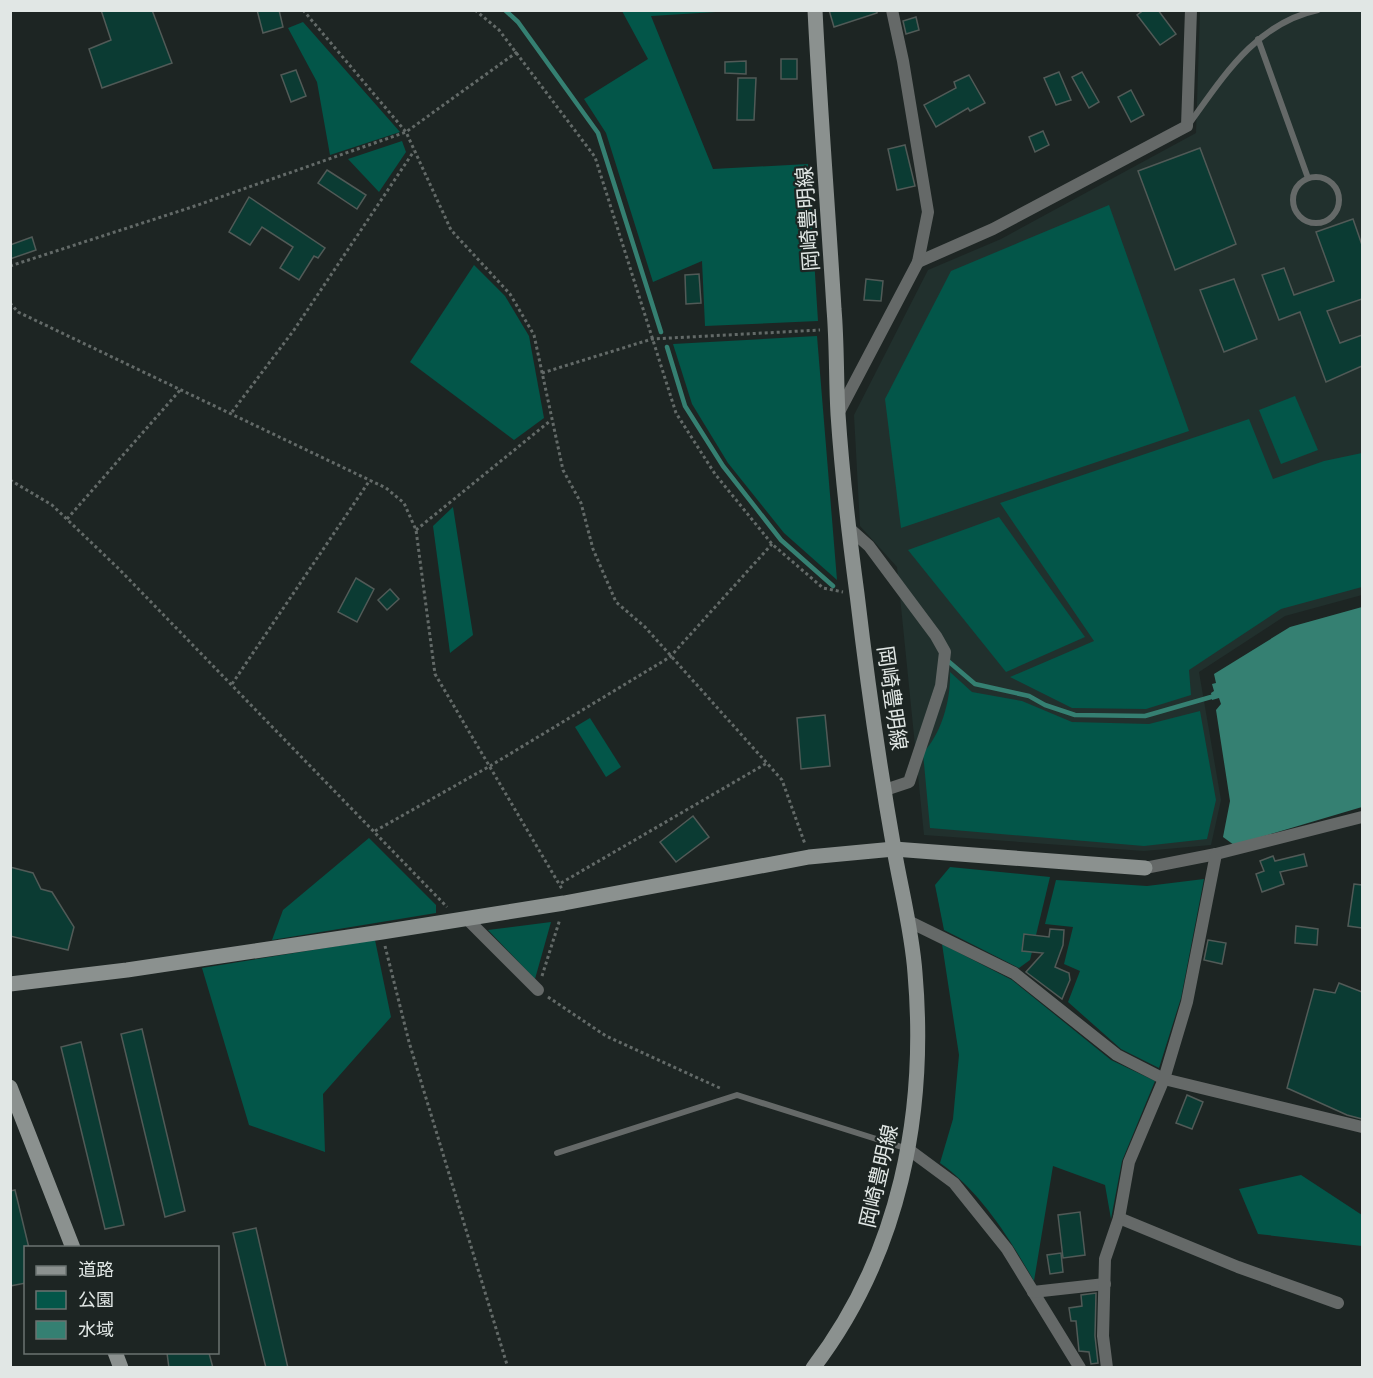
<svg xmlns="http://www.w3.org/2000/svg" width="1373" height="1378" font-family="Manrope,'Noto Sans JP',sans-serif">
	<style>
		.built { fill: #21302d }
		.green { fill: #035649 }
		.water { fill: #358072 }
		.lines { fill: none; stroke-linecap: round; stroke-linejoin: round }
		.stream { stroke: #358072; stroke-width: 4.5 }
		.building { fill: #0b3b33; stroke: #515a57; stroke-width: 1.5 }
		.path { stroke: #636a68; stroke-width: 3; stroke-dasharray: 3 3; stroke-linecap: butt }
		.lane { stroke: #656968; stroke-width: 6 }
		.street { stroke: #656968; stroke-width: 12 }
		.secondary { stroke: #8b918f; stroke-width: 15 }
		.labels { text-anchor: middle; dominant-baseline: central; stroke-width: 4.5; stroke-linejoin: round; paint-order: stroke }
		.street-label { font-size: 21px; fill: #e1e7e5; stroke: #1d2523 }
	</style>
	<rect width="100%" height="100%" fill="#1d2523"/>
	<path class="built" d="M1200 11H1362V595L1285 616 1199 672 1221 800 1211 845 1144 851 924 835 897 567 860 526 854 415 928 270 1001 239 1196 133Z"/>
	<g class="green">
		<path d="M622 11H732L651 16 713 169 808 164 818 321 705 326 702 261 653 282 606 133 584 99 648 59Z"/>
		<path d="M303 22 400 132 330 155 317 82 288 28Z"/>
		<path d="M402 141 406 152 379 192 348 159Z"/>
		<path d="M1109 205 1189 431 901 528 885 399 951 271Z"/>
		<path d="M474 265 505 296 529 336 544 418 514 440 410 362Z"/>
		<path d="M817 336 837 580 784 533 728 463 692 404 673 344Z"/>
		<path d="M1295 396 1318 450 1281 464 1259 410Z"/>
		<path d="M1249 419 1273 479 1324 461 1362 453V587L1281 609 1189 670 1191 695 1146 709 1072 708 1010 677 1094 641 1000 503Z"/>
		<path d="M453 507 473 635 450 653 433 526Z"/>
		<path d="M999 517 1085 637 1006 672 908 550Z"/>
		<path d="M950 672 972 692 1022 701 1072 722 1149 724 1200 711 1216 800 1207 839 1144 846 930 828 923 753C942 733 951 699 950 672Z"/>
		<path d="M590 718 621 767 606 777 575 727Z"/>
		<path d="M369 838 436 905V913L272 940 283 910Z"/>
		<path d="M950 867 1050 877 1030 960 1019 968 944 930 935 885Z"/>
		<path d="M1204 879 1181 998 1159 1068 1121 1049 1068 1002 1080 971 1064 964 1073 927 1045 924 1056 880 1147 886Z"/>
		<path d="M551 922 535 979 488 930Z"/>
		<path d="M375 940 391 1017 323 1094 325 1152 249 1125 202 968Z"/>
		<path d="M942 944 1012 980 1111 1060 1155 1081 1122 1161 1111 1219 1105 1185 1053 1166 1034 1281C1010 1239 980 1191 940 1163L953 1119 959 1055Z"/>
		<path d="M1301 1175 1362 1215V1246L1258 1234 1239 1189Z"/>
	</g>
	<path class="water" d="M1362 607V807L1234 845 1223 837 1230 801 1216 710 1221 704 1219 698 1212 700 1211 693 1214 691 1212 684 1216 683 1214 674 1290 627Z"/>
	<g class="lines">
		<g class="stream">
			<path d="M505 10 518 22 598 133 661 332"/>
			<path d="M667 347 685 406 723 466 781 540 833 586"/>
			<path d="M948 661 975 684 1029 696 1045 705 1075 715 1145 716 1211 697"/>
		</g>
	</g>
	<g class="building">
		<path d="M101 10H152L172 63 102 88 89 49 111 40Z"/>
		<path d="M257 10H279L283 27 263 33Z"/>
		<path d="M829 10H877V13L834 27Z"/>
		<path d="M1144 10H1158L1176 34 1160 45 1137 15Z"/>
		<path d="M916 17 919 30 906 34 903 21Z"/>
		<rect x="781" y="59" width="16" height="20"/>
		<path d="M746 61V74L725 73V62Z"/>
		<path d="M296 70 306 96 291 102 281 75Z"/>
		<path d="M1059 72 1071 100 1056 105 1044 78Z"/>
		<path d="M1082 72 1099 102 1089 108 1072 77Z"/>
		<path d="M969 75 985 103 970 111 968 108 936 127 924 105 956 88 954 82Z"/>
		<path d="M738 78H756L754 120H737Z"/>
		<path d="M1131 90 1144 115 1131 122 1118 97Z"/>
		<path d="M1043 131 1049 145 1035 152 1029 137Z"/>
		<path d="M905 145 915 186 897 190 888 149Z"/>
		<path d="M1200 148 1236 244 1175 270 1138 171Z"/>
		<path d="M327 170 366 195 357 209 318 183Z"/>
		<path d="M249 197 325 248 318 258 314 256 299 280 280 268 293 247 262 227 250 245 229 232Z"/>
		<path d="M1353 219 1362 245V299L1327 311 1340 343 1362 335V366L1326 382 1300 312 1279 320 1262 275 1284 268 1294 295 1334 281 1316 232Z"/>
		<path d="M32 237 36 250 10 259V245Z"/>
		<path d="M699 274 701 303 686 304 685 275Z"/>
		<path d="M866 279 883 281 881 301 864 300Z"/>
		<path d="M1234 279 1257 339 1224 352 1200 290Z"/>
		<path d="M356 578 374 589 357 622 338 612Z"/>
		<path d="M390 589 399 599 387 610 378 600Z"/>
		<path d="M825 715 830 766 801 769 797 718Z"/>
		<path d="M693 816 709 837 676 862 660 842Z"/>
		<path d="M1304 854 1307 866 1280 872 1284 884 1262 892 1256 874 1264 871 1260 861 1273 856 1275 861Z"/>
		<path d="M10 867 33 873 41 889 52 892 74 927 68 950 10 936Z"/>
		<path d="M1354 884 1362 885V928L1348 926Z"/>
		<path d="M1296 926 1318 929 1317 945 1295 943Z"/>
		<path d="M1050 929 1064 930 1063 945 1055 967 1069 973 1070 980 1062 999 1026 972 1043 953 1022 951 1024 934 1049 937Z"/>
		<path d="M1208 940 1226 943 1222 964 1204 960Z"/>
		<path d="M1339 983 1362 992V1119L1347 1115 1287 1088 1314 989 1335 993Z"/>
		<path d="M142 1029 185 1211 165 1217 121 1034Z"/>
		<path d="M81 1042 124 1225 105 1229 61 1047Z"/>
		<path d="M1187 1095 1203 1102 1192 1129 1176 1123Z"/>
		<path d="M15 1190 29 1248H26V1283L10 1286V1191Z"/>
		<path d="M1080 1212 1085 1255 1063 1258 1058 1215Z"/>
		<path d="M256 1228 288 1368H266L233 1233Z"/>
		<path d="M1061 1253 1063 1272 1050 1274 1047 1255Z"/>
		<path d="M1096 1293 1095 1336 1098 1363 1091 1364 1089 1352 1079 1351 1076 1321H1071L1069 1308 1082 1306 1081 1295Z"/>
		<path d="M167 1353H209L213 1368H169Z"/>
	</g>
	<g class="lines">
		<g class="path">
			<path d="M303 10 406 132 451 230 510 294 534 335 563 470 581 503 593 549 616 602 645 627 782 780 805 844"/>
			<path d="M475 10 499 30 595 157 676 413 715 474 772 544 823 588 843 592"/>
			<path d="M10 266 192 207 406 132 517 52"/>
			<path d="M10 303 18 312 386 488 404 503 416 530 435 674 562 889"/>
			<path d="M542 373 652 339 820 330"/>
			<path d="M232 412 294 330 414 151"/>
			<path d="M10 480 52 505 119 569 447 907"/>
			<path d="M67 519 181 389"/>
			<path d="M416 530 550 421"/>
			<path d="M232 684 370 480"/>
			<path d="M375 831 490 766 670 657 772 544"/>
			<path d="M561 883 767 763"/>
			<path d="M385 946 409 1042 508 1368"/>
			<path d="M542 976 560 919"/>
			<path d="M548 997 606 1036 722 1089"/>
		</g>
		<g class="lane">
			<path d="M1258 39 1308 178"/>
			<path d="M1189 124C1223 77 1256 23 1318 10"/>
			<circle cx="1316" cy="200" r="23"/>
			<path d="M557 1153 737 1095 908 1149"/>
		</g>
		<g class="street">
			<path d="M918 262 993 229 1187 126 1191 10"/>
			<path d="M838 414 918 262 928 212 903 61 892 10"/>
			<path d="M850 529 869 546 936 636 945 652 941 686 909 782 885 790"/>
			<path d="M1145 868 1216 854 1362 817"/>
			<path d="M466 918 538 990"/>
			<path d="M908 921 1014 973 1117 1055 1164 1079 1362 1127"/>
			<path d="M908 1149 954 1183 1007 1249 1080 1368"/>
			<path d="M1119 1218 1238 1267 1338 1303"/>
			<path d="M1033 1292 1105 1284"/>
			<path d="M1107 1368 1103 1336 1105 1259 1119 1218 1129 1162 1164 1079 1187 1002 1216 854"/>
		</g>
		<g class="secondary">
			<path d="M10 984 127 970 382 932 564 903 809 857 894 849 1145 868"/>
			<path d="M10 1087 73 1248"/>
			<path d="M115 1352 121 1368"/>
			<path d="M813 1368C900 1254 927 1113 915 973 912 931 901 890 894 849 879 765 867 679 857 594 849 534 842 474 838 414 836 379 837 344 834 309 828 210 820 110 815 10"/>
		</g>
	</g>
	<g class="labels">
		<g class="street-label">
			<text transform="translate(807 219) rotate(-94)">岡崎豊明線</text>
			<text transform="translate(893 698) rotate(82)">岡崎豊明線</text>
			<text transform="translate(878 1176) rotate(-77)">岡崎豊明線</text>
		</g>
	</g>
	<rect width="1373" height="1378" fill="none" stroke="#e1e7e5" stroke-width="24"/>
	<rect x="24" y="1246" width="195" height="108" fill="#1d2523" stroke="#6b7371" stroke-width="1.5"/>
	<rect x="36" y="1266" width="30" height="9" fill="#8b918f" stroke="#6b7371" stroke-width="1.5"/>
	<text x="78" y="1276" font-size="18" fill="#e1e7e5">道路</text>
	<rect x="36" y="1291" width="30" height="18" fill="#035649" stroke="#6b7371" stroke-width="1.5"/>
	<text x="78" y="1306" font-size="18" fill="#e1e7e5">公園</text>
	<rect x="36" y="1321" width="30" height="18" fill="#358072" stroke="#6b7371" stroke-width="1.5"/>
	<text x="78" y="1336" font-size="18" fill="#e1e7e5">水域</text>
</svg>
